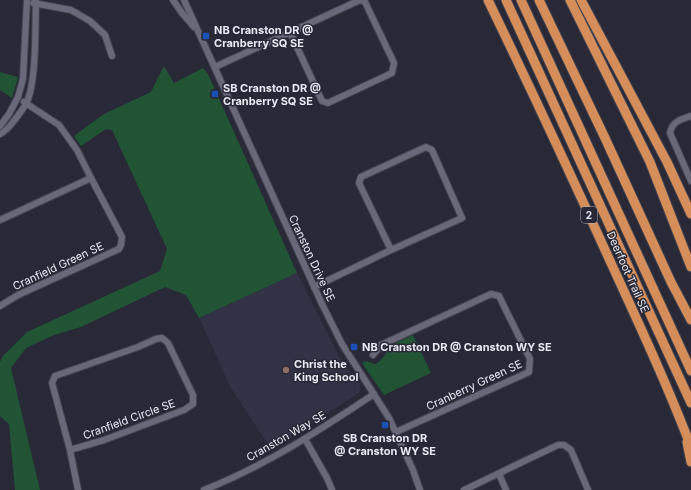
<svg xmlns="http://www.w3.org/2000/svg" width="691" height="490" font-family="Inter,sans-serif">
	<style>
		.built { fill: #323145 }
		.green { fill: #205434 }
		.lines { fill: none; stroke-linecap: round; stroke-linejoin: round }
		.minor-casing { stroke: #454450; stroke-width: 8 }
		.highway-casing { stroke: #454450; stroke-width: 11 }
		.minor { stroke: #696879; stroke-width: 6 }
		.highway { stroke: #d58e5a; stroke-width: 9 }
		.transit-dot { fill: #1a4fb4; stroke: #282836; stroke-width: 1.5 }
		.education-dot { fill: #8d6e63; stroke: #282836; stroke-width: 1.5 }
		.labels { text-anchor: middle; dominant-baseline: central; stroke-width: 3; stroke-linejoin: round; paint-order: stroke }
		.shield { fill: #282836; stroke: #afafba; stroke-width: 1 }
		.shield-label { font-size: 10px; font-weight: bold; fill: #e9e9f3 }
		.poi-label { font-size: 11px; font-weight: bold; fill: #e9e9f3; stroke: #282836; text-anchor: start }
		.street-label { font-size: 11px; fill: #e9e9f3; stroke: #282836 }
	</style>
	<rect width="100%" height="100%" fill="#282836"/>
	<path class="built" d="M297 273 339 356 360 385 359 393 271 449 231 388 199 318Z"/>
	<g class="green">
		<path d="M164 66 174 83 203 68 208 74 297 273 199 318 186 295 165 287 81 327 54 335 26 348 11 368 40 490H15L9 424 0 416V362L3 356 27 332 160 271 167 249 112 130 106 129 81 146 74 136 104 114 151 92Z"/>
		<path d="M0 72 18 77 12 98 0 90Z"/>
		<path d="M413 335 431 373 384 395 362 363 366 361 375 364C383 361 384 354 390 348 396 342 405 339 413 335Z"/>
	</g>
	<g class="lines">
		<defs>
			<g id="minor">
				<path d="M173 0 182 13 194 27"/>
				<path d="M184 0 322 304 342 344 389 418 413 470 420 490"/>
				<path d="M33 3 71 10 90 21 105 35 112 56"/>
				<path d="M290 32 322 101 328 103 392 73 394 63 365 2 360 0"/>
				<path d="M215 67 360 0"/>
				<path d="M24 102 59 125 77 150 91 178"/>
				<path d="M691 116C682 119 672 121 670 133L691 181"/>
				<path d="M0 126 9 114 18 97 23 79 27 0"/>
				<path d="M0 134C6 131 9 127 13 122 18 116 22 110 26 104 37 82 35 26 36 0"/>
				<path d="M0 220 91 178 122 237 121 245 119 249 18 295 0 306"/>
				<path d="M314 287 391 250 462 218 432 150 426 147 361 177 359 183 391 250"/>
				<path d="M373 355 381 345 491 294 499 296 530 359 529 372 396 432"/>
				<path d="M305 439 327 478 332 490"/>
				<path d="M70 450 104 440 184 410 193 404V395L168 343 162 338 156 339 138 347 55 376 52 383 70 450 78 490"/>
				<path d="M499 474 506 490"/>
				<path d="M204 490C265 466 320 430 374 394"/>
				<path d="M464 490 558 445H564L571 450 588 490"/>
			</g>
			<g id="highway">
				<path d="M488 0C530 87 571 175 611 263 639 324 667 384 691 447"/>
				<path d="M506 0 691 403"/>
				<path d="M521 0 691 371"/>
				<path d="M539 0 605 138 671 282 691 320"/>
				<path d="M570 0 650 162 691 267"/>
				<path d="M581 0 667 162 691 214"/>
				<path d="M687 442 691 462"/>
			</g>
		</defs>
		<use href="#minor" class="minor-casing"/>
		<use href="#highway" class="highway-casing"/>
		<use href="#minor" class="minor"/>
		<use href="#highway" class="highway"/>
	</g>
	<g class="transit-dot">
		<rect x="202" y="32" width="8" height="8" rx="2"/>
		<rect x="211" y="90" width="8" height="8" rx="2"/>
		<rect x="350" y="343" width="8" height="8" rx="2"/>
		<rect x="381" y="421" width="8" height="8" rx="2"/>
	</g>
	<circle class="education-dot" cx="286" cy="370" r="4"/>
	<g class="labels">
		<rect class="shield" x="581" y="207" width="16" height="16" rx="3"/>
		<g class="shield-label">
			<text x="589" y="215">2</text>
		</g>
		<g class="poi-label">
			<text x="214" y="30">NB Cranston DR @<tspan x="214" dy="13">Cranberry SQ SE</tspan></text>
			<text x="223" y="88">SB Cranston DR @<tspan x="223" dy="13">Cranberry SQ SE</tspan></text>
			<text x="362" y="347">NB Cranston DR @ Cranston WY SE</text>
			<text x="294" y="364">Christ the<tspan x="294" dy="13">King School</tspan></text>
			<text x="385" y="438" text-anchor="middle">SB Cranston DR<tspan x="385" dy="13">@ Cranston WY SE</tspan></text>
		</g>
		<g class="street-label">
			<text transform="translate(312 258) rotate(65)">Cranston Drive SE</text>
			<text transform="translate(58 266) rotate(-25)">Cranfield Green SE</text>
			<text transform="translate(628 272) rotate(66)">Deerfoot Trail SE</text>
			<text transform="translate(474 385) rotate(-25)">Cranberry Green SE</text>
			<text transform="translate(129 419) rotate(-20)">Cranfield Circle SE</text>
			<text transform="translate(286 436) rotate(-30)">Cranston Way SE</text>
		</g>
	</g>
</svg>
